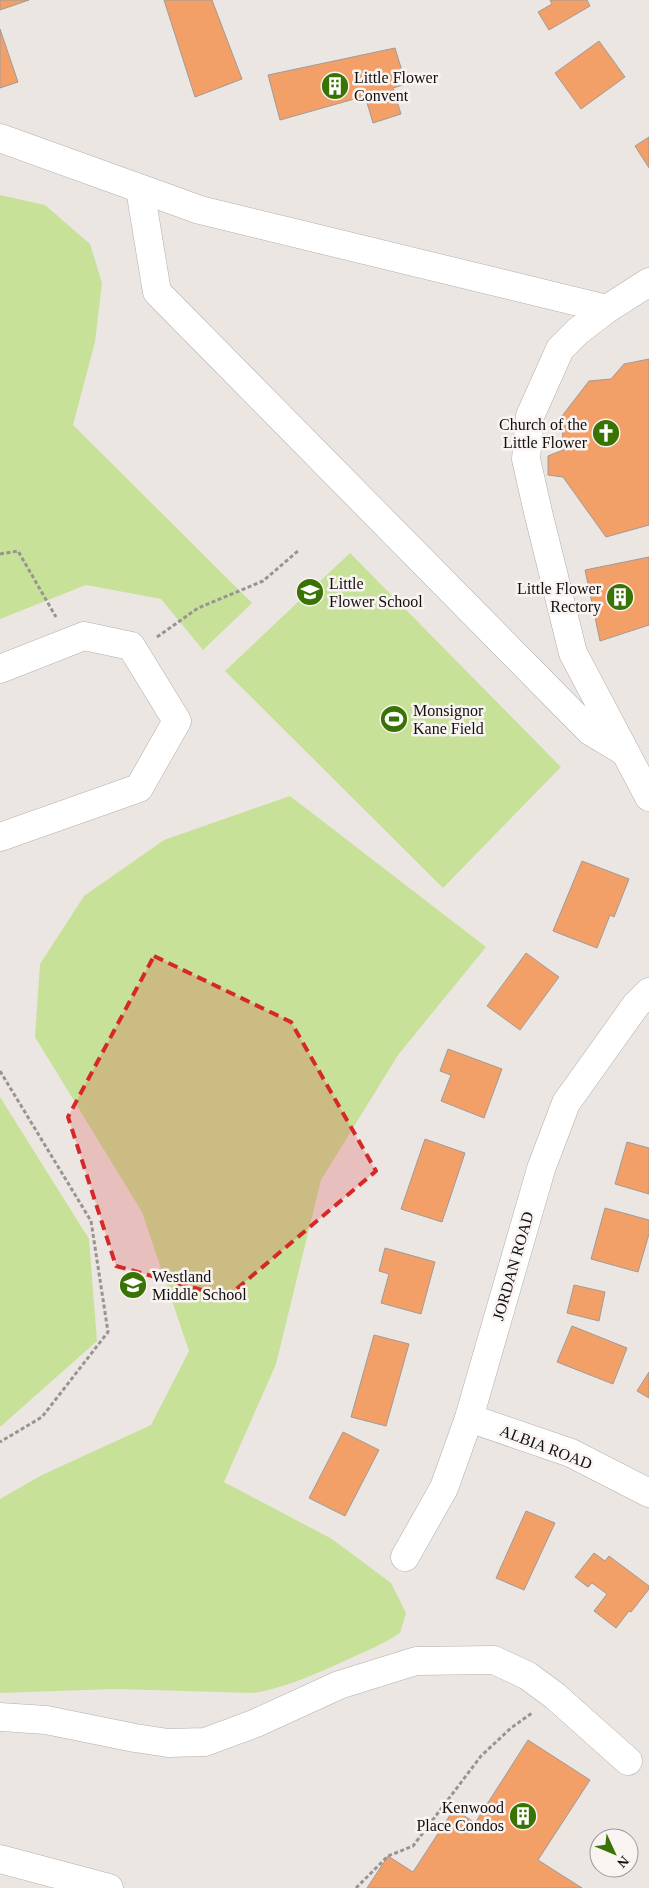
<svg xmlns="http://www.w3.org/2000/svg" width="649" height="1888" font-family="'Times New Roman',serif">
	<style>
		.green { fill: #c7e199 }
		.building { fill: #f29f68; stroke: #a09b98 }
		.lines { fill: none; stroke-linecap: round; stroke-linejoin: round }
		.minor-casing { stroke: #b3aeab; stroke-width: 29 }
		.path { stroke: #999492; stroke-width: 3; stroke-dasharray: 4 2.5; stroke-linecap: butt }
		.minor { stroke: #fff; stroke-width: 28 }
		.marked { fill: #d62828; fill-opacity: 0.2; stroke: #d62828; stroke-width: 4; stroke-dasharray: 10 6; stroke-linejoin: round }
		.labels { text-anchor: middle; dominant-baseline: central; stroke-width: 5; stroke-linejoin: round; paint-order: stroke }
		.poi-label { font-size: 16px; fill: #12100f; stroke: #f9f4f1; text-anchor: start }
		.street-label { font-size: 16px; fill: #12100f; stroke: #f9f4f1 }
	</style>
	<rect width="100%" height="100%" fill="#ece6e3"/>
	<g class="green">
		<path d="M0 195 45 205 90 244 102 283 95 342 73 425 252 603 203 650 161 599 86 585 0 619Z"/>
		<path d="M350 553 561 767 443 888 225 671Z"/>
		<path d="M290 796 486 947 398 1055 321 1180 276 1364 224 1482 332 1539 391 1583 406 1613 400 1633C380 1646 359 1654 338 1664 310 1676 284 1688 254 1693L115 1689 0 1693V1499L42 1475 151 1425 189 1351 142 1212 35 1037 40 964 84 896 164 840Z"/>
		<path d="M0 1097 89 1239 97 1341 0 1427Z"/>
	</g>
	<g class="building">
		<path d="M0 0H29L0 10Z"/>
		<path d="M164 0H212L242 79 195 97Z"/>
		<path d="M550 0H587L590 6 549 30 538 12 552 4Z"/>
		<path d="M0 29 18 82 0 88Z"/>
		<path d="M599 41 625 77 581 109 555 73Z"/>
		<path d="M395 48 406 84 393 88 401 114 373 123 365 96 280 120 268 75Z"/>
		<path d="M649 137V168L635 146Z"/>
		<path d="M649 359V525L606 537 563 477 548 475V456L563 450 562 416 589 381 611 379 624 364Z"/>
		<path d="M649 557V625L600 641 585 570Z"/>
		<path d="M582 861 629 879 614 917 610 915 597 948 553 931Z"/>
		<path d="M526 953 559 977 520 1030 487 1006Z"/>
		<path d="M448 1049 502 1069 484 1118 441 1101 451 1075 440 1071Z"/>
		<path d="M425 1139 465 1153 442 1222 401 1209Z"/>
		<path d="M627 1142 649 1148V1194L615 1184Z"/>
		<path d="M605 1208 649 1220V1234L638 1272 591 1259Z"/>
		<path d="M385 1248 435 1262 421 1314 381 1303 389 1274 379 1271Z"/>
		<path d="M574 1285 605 1292 599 1321 567 1313Z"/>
		<path d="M572 1326 627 1348 613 1384 557 1362Z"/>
		<path d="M374 1335 409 1344 386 1426 351 1417Z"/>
		<path d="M649 1372V1398L637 1391Z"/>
		<path d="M343 1432 379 1450 345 1516 309 1498Z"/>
		<path d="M526 1511 555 1523 524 1590 496 1578Z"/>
		<path d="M594 1553 605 1561 609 1556 649 1586V1589L631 1612 629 1611 616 1628 594 1611 607 1594 592 1583 588 1587 575 1577Z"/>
		<path d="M528 1740 590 1780 538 1860 582 1888H367L388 1856 413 1872 454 1809 475 1823Z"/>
	</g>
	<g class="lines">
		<defs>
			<g id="minor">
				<path d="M0 138 200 210 607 309"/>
				<path d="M140 189 157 292 590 731 625 752"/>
				<path d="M649 282 607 309 578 331 560 349 530 416 526 459 538 512 573 653 649 797"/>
				<path d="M0 669 84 636 131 646 177 721 139 788 0 837"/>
				<path d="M469 1418 571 1453 649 1493"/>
				<path d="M405 1557 444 1488 469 1418 541 1169 566 1103 636 1005 649 992"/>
				<path d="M0 1717 46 1720 135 1738 168 1743 205 1742 256 1723 339 1685 416 1661 494 1660 528 1676 555 1696 628 1761"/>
				<path d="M0 1859 109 1888"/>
			</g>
		</defs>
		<use href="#minor" class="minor-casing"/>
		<g class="path">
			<path d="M0 554 18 551 56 617"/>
			<path d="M157 637 198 608 263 581 298 551"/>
			<path d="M0 1071 91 1221 108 1332 42 1417 0 1442"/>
			<path d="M356 1888 388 1856 413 1846 481 1756 511 1728 532 1713"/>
		</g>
		<use href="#minor" class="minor"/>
	</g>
	<path class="marked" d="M154 956 291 1022 376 1171 227 1297 116 1266 68 1117Z"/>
	<defs>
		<symbol id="building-disc" viewBox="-11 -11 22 22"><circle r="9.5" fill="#397304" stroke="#f9f4f1"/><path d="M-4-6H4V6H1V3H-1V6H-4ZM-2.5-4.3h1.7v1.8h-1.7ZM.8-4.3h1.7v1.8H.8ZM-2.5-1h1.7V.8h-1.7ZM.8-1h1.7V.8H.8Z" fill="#fff"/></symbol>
		<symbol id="church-disc" viewBox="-11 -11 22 22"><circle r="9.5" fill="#397304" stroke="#f9f4f1"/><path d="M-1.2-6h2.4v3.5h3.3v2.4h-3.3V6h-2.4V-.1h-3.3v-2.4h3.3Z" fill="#fff"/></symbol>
		<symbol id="school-disc" viewBox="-11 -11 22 22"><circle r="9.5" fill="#397304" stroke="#f9f4f1"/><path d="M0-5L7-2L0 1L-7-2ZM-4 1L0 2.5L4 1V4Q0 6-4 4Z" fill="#fff"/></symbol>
		<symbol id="stadium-disc" viewBox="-11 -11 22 22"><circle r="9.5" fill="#397304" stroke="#f9f4f1"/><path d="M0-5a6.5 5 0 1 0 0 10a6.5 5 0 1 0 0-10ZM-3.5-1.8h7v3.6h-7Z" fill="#fff"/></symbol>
	</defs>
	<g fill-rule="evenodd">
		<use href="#building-disc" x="319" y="70" width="32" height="32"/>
		<use href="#church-disc" x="590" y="417" width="32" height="32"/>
		<use href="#school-disc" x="294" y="576" width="32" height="32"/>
		<use href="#building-disc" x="604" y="581" width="32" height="32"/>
		<use href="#stadium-disc" x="378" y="703" width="32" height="32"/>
		<use href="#school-disc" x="117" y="1269" width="32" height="32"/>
		<use href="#building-disc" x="507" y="1800" width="32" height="32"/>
	</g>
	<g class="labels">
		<g class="poi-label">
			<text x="354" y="77">Little Flower<tspan x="354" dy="18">Convent</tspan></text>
			<text x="587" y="424" text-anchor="end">Church of the<tspan x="587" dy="18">Little Flower</tspan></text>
			<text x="329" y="583">Little<tspan x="329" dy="18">Flower School</tspan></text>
			<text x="601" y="588" text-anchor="end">Little Flower<tspan x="601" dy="18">Rectory</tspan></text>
			<text x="413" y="710">Monsignor<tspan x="413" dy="18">Kane Field</tspan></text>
			<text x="152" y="1276">Westland<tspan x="152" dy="18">Middle School</tspan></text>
			<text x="504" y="1807" text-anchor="end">Kenwood<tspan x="504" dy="18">Place Condos</tspan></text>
		</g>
		<g class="street-label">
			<text transform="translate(513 1266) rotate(-74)">JORDAN ROAD</text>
			<text transform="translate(546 1447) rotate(21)">ALBIA ROAD</text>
		</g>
	</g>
	<g transform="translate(614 1853) rotate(134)"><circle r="24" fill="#f9f4f1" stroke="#9d9997"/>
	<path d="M0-4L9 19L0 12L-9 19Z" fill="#397304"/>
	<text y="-8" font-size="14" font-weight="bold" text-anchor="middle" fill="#12100f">N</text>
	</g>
</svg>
